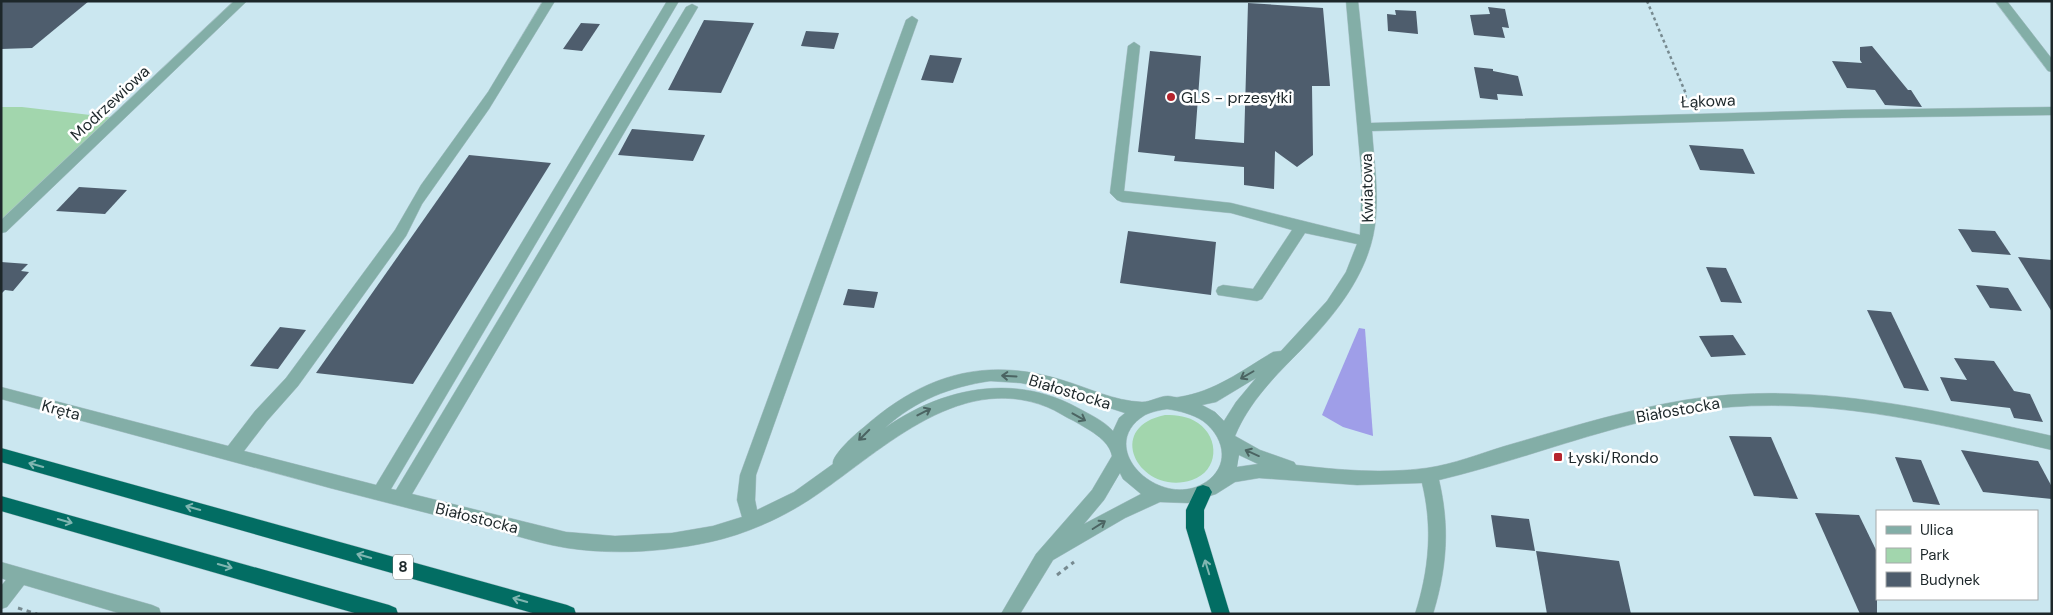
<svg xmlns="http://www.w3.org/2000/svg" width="2053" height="615" font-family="'DM Sans',sans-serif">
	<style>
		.green { fill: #a2d6ad }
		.water { fill: #9f9ee8 }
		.building { fill: #4e5d6d }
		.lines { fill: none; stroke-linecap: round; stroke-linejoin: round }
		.minor-casing { stroke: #acc4cc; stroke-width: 1 }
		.highway-casing { stroke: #acc4cc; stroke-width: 1 }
		.path-far1 { stroke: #778a90; stroke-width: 2.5; stroke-dasharray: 3 3; stroke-linecap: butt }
		.path { stroke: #778a90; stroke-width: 3; stroke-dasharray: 4.5 4.5; stroke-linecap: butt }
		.minor { fill: #83aea7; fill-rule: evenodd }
		.highway { fill: #026d63; fill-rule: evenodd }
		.oneway { stroke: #4b6462 }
		.oneway2 { stroke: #80b6b1 }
		.poi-dot { fill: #b5242d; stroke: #fff; stroke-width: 2 }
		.labels { text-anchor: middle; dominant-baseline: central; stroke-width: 5; stroke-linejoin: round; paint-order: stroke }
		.shield { fill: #fff; stroke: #61686a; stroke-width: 1 }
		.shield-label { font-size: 15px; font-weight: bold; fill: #1d272a }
		.poi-label { font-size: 16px; fill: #1d272a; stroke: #fff; text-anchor: start }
		.street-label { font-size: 16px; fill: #1d272a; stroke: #fff }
	</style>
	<rect width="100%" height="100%" fill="#cbe7f0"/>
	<g class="green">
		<path d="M1 107H22L116 118 1 223Z"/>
		<path d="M1165 415C1177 415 1188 416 1198 423 1220 438 1219 471 1192 480 1141 497 1102 428 1165 415Z"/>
	</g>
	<path class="water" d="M1359 328 1365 329 1373 436 1343 427 1322 415Z"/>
	<g class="building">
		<path d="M1 1H89L32 48 1 49Z"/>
		<path d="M1248 3 1323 8 1330 86H1312L1313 155 1297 167 1275 151 1274 189 1244 185V167L1174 161 1175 156 1138 152 1150 51 1201 56 1195 139 1244 143Z"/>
		<path d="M1488 7 1505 9 1509 28 1502 27 1505 38 1474 35 1470 15 1490 14Z"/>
		<path d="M1395 10 1416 11 1418 34 1388 31 1387 14 1396 15Z"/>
		<path d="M704 20 754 23 721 93 668 90Z"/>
		<path d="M581 23 600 24 582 51 563 49Z"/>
		<path d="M806 31 839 33 834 49 801 46Z"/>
		<path d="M1872 46 1908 90H1911L1922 107 1885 105 1875 90 1847 88 1832 61 1862 63 1860 60V47Z"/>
		<path d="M930 55 962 58 953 83 921 80Z"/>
		<path d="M1474 67 1493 69V71L1518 76 1523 96 1497 94 1498 100 1480 98Z"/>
		<path d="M632 129 705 135 693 161 618 155Z"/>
		<path d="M1689 145 1743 149 1755 174 1700 170Z"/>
		<path d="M469 155 551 163 413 384 316 373Z"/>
		<path d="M79 187 127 190 105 214 56 211Z"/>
		<path d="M1958 229 1995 231 2011 255 1972 252Z"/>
		<path d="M1128 231 1216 242 1211 295 1120 283Z"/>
		<path d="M2018 257 2052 260V312Z"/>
		<path d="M1 262 28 264 21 271 29 272 13 291 5 290 1 294Z"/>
		<path d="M1706 267 1726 268 1742 303 1721 302Z"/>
		<path d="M1976 285 2008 288 2022 311 1990 308Z"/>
		<path d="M848 289 878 292 874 308 843 305Z"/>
		<path d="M1867 310 1891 312 1929 391 1904 388Z"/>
		<path d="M280 327 306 330 278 369 250 366Z"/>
		<path d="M1733 335 1746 355 1711 357 1699 336Z"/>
		<path d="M1954 358 1994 361 2014 391 2030 394 2043 422 2014 418 2010 408 1951 401 1940 377 1967 380Z"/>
		<path d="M1729 436 1771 437 1798 499 1754 496Z"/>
		<path d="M1961 450 2038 461 2052 487V499L1983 492Z"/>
		<path d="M1895 457 1921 460 1940 505 1913 502Z"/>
		<path d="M1815 513 1859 515 1877 552V614H1860Z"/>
		<path d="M1491 515 1529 519 1535 551 1496 547Z"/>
		<path d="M1536 551 1619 561 1631 614H1547Z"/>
	</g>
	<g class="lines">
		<defs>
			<g id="minor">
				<path d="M234 1H247L6 232 1 233V220Z"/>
				<path d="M543 1H555L489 109 422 204 406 236 298 386 267 421 244 451 376 485 667 1H679L391 489 396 490 686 7 692 4 698 7 412 494 566 532 615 536 672 533 713 526 742 517 737 500 740 475 906 20 912 16 918 20 756 475 755 500 757 510 794 492 833 464C831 456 855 434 863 428 923 375 984 356 1062 380 1089 388 1114 401 1142 402 1151 402 1159 396 1168 396 1172 396 1175 398 1179 397 1214 392 1243 370 1273 352L1281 351 1327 301 1346 272 1357 244 1305 233 1262 299 1257 301 1218 295 1216 291 1218 287 1223 285 1253 289 1292 230 1231 213 1122 202 1117 200 1110 193 1128 46 1134 42 1140 46 1124 191 1231 203 1360 235 1362 180 1346 1H1358L1371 123 1842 110 2052 107V115L1842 118 1372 131C1374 159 1378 187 1376 215 1373 268 1338 312 1302 349 1276 375 1249 402 1235 436L1260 450 1294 462 1296 465C1339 470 1383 474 1427 468 1454 464 1479 454 1505 446 1564 429 1624 410 1685 400 1809 380 1930 409 2052 436V450C1947 426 1840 399 1731 407 1630 415 1536 457 1439 480 1450 527 1447 568 1433 614H1415C1429 570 1433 528 1422 483L1357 485 1259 478 1235 482 1216 494 1188 503 1160 502 1125 518 1053 560 1020 614H1001L1036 554 1092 490 1112 456C1109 439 1087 429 1074 421 1065 417 1057 411 1047 407 956 371 878 455 809 500 780 519 743 535 710 542 664 552 614 555 567 548 542 544 517 536 492 529 438 516 384 502 330 488 220 458 111 429 1 399V387L228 446 255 411 286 378 395 230 421 185 488 92ZM1256 378 1236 402 1224 421 1215 412 1202 405 1216 402ZM990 381 1021 383 1054 390 1125 413 1119 418 1113 431C1104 421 1091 415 1078 408 1015 373 943 387 885 428 916 400 950 387 990 381ZM1167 409C1180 411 1192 414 1203 421 1223 436 1230 462 1210 479 1165 516 1091 448 1145 415 1151 412 1160 410 1167 409ZM1239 455 1258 464 1237 467ZM1120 473 1123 479 1141 494 1084 524 1104 500Z"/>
				<path d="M1995 1H2007L2052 59V72L2048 71Z"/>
				<path d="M1 562 152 605 159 608 161 614H122L24 585 7 607 1 609V586L6 580 1 578Z"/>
			</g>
			<g id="highway">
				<path d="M1 448 567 605 574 608 576 614H536L1 462Z"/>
				<path d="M1203 485 1209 487 1212 492 1204 510V528L1230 614H1212L1186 528V510L1197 487Z"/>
				<path d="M1 496 389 605 396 608 398 614H358L1 511Z"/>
			</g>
		</defs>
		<use href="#minor" class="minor-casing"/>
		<use href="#highway" class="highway-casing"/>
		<path class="path-far1" d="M1647 1 1686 94 1684 105"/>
		<g class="path">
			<path d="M1057 575 1074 562"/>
			<path d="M18 608 37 614"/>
		</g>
		<use href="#minor" class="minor"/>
		<use href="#highway" class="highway"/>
	</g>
	<defs><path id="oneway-shaft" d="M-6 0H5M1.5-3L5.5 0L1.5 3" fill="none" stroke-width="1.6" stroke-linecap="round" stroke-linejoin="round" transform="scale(1.25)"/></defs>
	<g class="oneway">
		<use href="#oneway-shaft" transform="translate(1247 375) rotate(150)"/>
		<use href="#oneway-shaft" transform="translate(1009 376) rotate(-177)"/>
		<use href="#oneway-shaft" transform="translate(924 412) rotate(-27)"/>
		<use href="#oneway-shaft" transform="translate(1079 417) rotate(29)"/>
		<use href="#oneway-shaft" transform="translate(864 435) rotate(135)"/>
		<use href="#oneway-shaft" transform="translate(1252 453) rotate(-156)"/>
		<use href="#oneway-shaft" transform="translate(1099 525) rotate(-32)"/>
	</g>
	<g class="oneway2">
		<use href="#oneway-shaft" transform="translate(36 465) rotate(-164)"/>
		<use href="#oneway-shaft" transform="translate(193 508) rotate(-164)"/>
		<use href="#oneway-shaft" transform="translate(65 521) rotate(16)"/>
		<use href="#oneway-shaft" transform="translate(364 556) rotate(-164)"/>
		<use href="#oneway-shaft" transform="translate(225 566) rotate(16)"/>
		<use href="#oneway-shaft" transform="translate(1207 567) rotate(-107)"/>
		<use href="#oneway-shaft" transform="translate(520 600) rotate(-164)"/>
	</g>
	<g class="poi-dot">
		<circle cx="1171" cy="97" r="5"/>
		<rect x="1553" y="452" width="10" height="10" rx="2.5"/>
	</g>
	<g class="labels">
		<rect class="shield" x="393" y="554.5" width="20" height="25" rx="4"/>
		<g class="shield-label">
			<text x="403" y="567">8</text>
		</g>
		<g class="poi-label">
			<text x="1181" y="97">GLS - przesyłki</text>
			<text x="1568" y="457">Łyski/Rondo</text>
		</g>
		<g class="street-label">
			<text transform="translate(1708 101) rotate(-2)">Łąkowa</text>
			<text transform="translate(110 103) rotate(-43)">Modrzewiowa</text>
			<text transform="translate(1367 188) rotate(-91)">Kwiatowa</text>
			<text transform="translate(1070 392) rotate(17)">Białostocka</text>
			<text transform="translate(61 410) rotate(15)">Kręta</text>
			<text transform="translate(1678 410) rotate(-10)">Białostocka</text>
			<text transform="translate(477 518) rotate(14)">Białostocka</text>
		</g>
	</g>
	<rect width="2053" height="615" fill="none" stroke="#1d272a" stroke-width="5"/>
	<rect x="1876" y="510" width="162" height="90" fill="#ffffff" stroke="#a5a9aa"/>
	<rect x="1886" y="526" width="25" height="8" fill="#83aea7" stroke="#a5a9aa"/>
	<text x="1920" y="535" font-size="15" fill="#1d272a">Ulica</text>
	<rect x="1886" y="548" width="25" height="15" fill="#a2d6ad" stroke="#a5a9aa"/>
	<text x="1920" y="560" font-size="15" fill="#1d272a">Park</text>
	<rect x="1886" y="572" width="25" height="15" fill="#4e5d6d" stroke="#a5a9aa"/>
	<text x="1920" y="585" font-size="15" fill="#1d272a">Budynek</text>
</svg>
